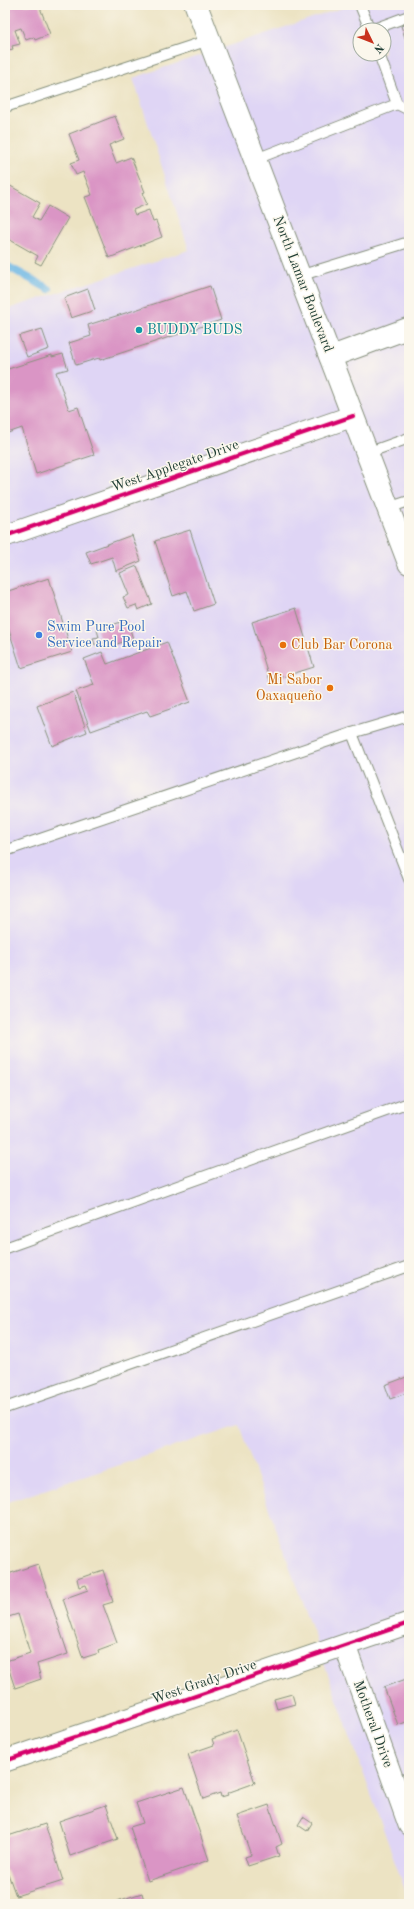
<svg xmlns="http://www.w3.org/2000/svg" width="414" height="1909" font-family="'Old Standard TT',serif">
	<style>
		.built { fill: #dfd5f5; fill-rule: evenodd }
		.lines { fill: none; stroke-linecap: round; stroke-linejoin: round }
		.stream { stroke: #6bb6e4; stroke-width: 8 }
		.building { fill: #da95c5 }
		.service-casing { stroke: #86907c; stroke-width: 12 }
		.minor-casing { stroke: #86907c; stroke-width: 23 }
		.primary-casing { stroke: #86907c; stroke-width: 24 }
		.service { stroke: #fff; stroke-width: 10 }
		.minor { stroke: #fff; stroke-width: 21 }
		.primary { stroke: #fff; stroke-width: 22 }
		.cycleway-casing { stroke: #fbf7ec; stroke-width: 6 }
		.cycleway { stroke: #d6006c; stroke-width: 4 }
		.culture-dot { fill: #0f9aa8; stroke: #fbf7ec; stroke-width: 1.5 }
		.shop-dot { fill: #3f7fe0; stroke: #fbf7ec; stroke-width: 1.5 }
		.food-dot { fill: #e8710a; stroke: #fbf7ec; stroke-width: 1.5 }
		.labels { text-anchor: middle; dominant-baseline: central; stroke-width: 3; stroke-linejoin: round; paint-order: stroke }
		.street-label { font-size: 14px; fill: #1f3d34; stroke: #fbf7ec }
		.culture-label { font-size: 14px; fill: #0d838f; stroke: #fbf7ec; text-anchor: start }
		.shop-label { font-size: 14px; fill: #366cbe; stroke: #fbf7ec; text-anchor: start }
		.food-label { font-size: 14px; fill: #c56008; stroke: #fbf7ec; text-anchor: start }
	</style>
	<rect width="100%" height="100%" fill="#fbf7ec"/>
	<filter id="ink" filterUnits="userSpaceOnUse"><feTurbulence type="fractalNoise" baseFrequency=".025" numOctaves="2"/><feDisplacementMap in="SourceGraphic" scale="8" xChannelSelector="R" yChannelSelector="G"/><feConvolveMatrix kernelMatrix="1 2 1 2 8 2 1 2 1" color-interpolation-filters="sRGB"/></filter>
	<filter id="wash" filterUnits="userSpaceOnUse"><feTurbulence type="fractalNoise" baseFrequency=".012" numOctaves="4" result="noise"/><feDisplacementMap in="SourceGraphic" scale="16" xChannelSelector="R" yChannelSelector="G"/><feGaussianBlur stdDeviation="0.9" result="paint"/><feColorMatrix in="noise" values="0 0 0 0 0 0 0 0 0 0 0 0 0 0 0 0 0 1.4 0 .05"/><feComposite in="paint" operator="in"/></filter>
	<g filter="url(#wash)">
		<rect width="100%" height="100%" fill="#ece3c3"/>
		<path class="built" d="M351 5H409V1901L239 1425 5 1503V310L189 250 133 78ZM360 30H384V54H360Z"/>
		<g class="lines">
			<path class="stream" d="M5 265 49 289"/>
		</g>
		<g id="blocks">
			<g class="building">
				<path d="M5 5H39L50 34 35 40 34 37 26 40 21 28 15 30 20 44 12 46 13 49 5 51Z"/>
				<path d="M409 23V49L401 26Z"/>
				<path d="M115 116 124 139 109 145 116 163 131 157 145 192 142 193 147 204 133 210 135 215 149 210 153 222 156 221 162 237 109 258 85 197 92 195 83 172 76 175 71 163 79 160 69 134Z"/>
				<path d="M7 184 40 203 32 217 39 221 48 206 68 218 41 265 35 262 38 256 5 237V185Z"/>
				<path d="M210 286 221 320 100 360 99 358 76 365 69 343 91 336 88 325Z"/>
				<path d="M88 289 95 310 71 318 64 298Z"/>
				<path d="M42 329 49 349 27 357 19 336Z"/>
				<path d="M63 354 68 369 56 372 69 410 78 407 94 455 36 474 22 428 5 434V370L52 355V357Z"/>
				<path d="M190 530 214 604 194 611 187 591 173 596 155 541Z"/>
				<path d="M132 535 141 561 116 571 112 557 91 564 86 552Z"/>
				<path d="M137 566 152 604 138 610 136 605 128 608 123 597 129 595 120 573Z"/>
				<path d="M49 578 72 652 21 668 5 618V592Z"/>
				<path d="M296 608 314 667 270 681 252 622Z"/>
				<path d="M127 620 133 639 104 648 102 643 95 645 93 638 99 637 97 630Z"/>
				<path d="M167 642 190 702 150 716 147 711 91 731 76 691 94 685 84 659 102 652 107 664Z"/>
				<path d="M73 692 87 732 52 746 37 706Z"/>
				<path d="M409 1376V1392L390 1399 385 1385Z"/>
				<path d="M38 1564 68 1654 37 1664 41 1679 15 1688 6 1661 30 1653 18 1614 5 1618V1585L8 1584 5 1575Z"/>
				<path d="M103 1570 113 1602 103 1605 117 1643 98 1650 99 1653 83 1658 63 1599 88 1590 86 1585 79 1587 77 1579Z"/>
				<path d="M409 1678V1721L398 1725 384 1687Z"/>
				<path d="M292 1694 295 1704 277 1709 274 1699Z"/>
				<path d="M237 1730 255 1783 227 1793 228 1795 221 1797 220 1793 203 1799 188 1754 214 1745 212 1739Z"/>
				<path d="M184 1787 209 1860 148 1881 130 1827 143 1823 136 1803Z"/>
				<path d="M106 1805 118 1839 70 1856 59 1821Z"/>
				<path d="M269 1805 282 1844 276 1847 279 1856 248 1866 245 1857 251 1855 237 1816Z"/>
				<path d="M303 1817 312 1823 307 1831 298 1825Z"/>
				<path d="M45 1824 63 1881 16 1896 7 1871H6L5 1869V1837Z"/>
				<path d="M142 1893 145 1904H108Z"/>
			</g>
		</g>
	</g>
	<g filter="url(#ink)">
		<use href="#blocks" fill-opacity="0" stroke="#86907c" stroke-width="1"/>
		<g class="lines">
			<defs>
				<g id="service">
					<path d="M360 5 370 30"/>
					<path d="M371 30 409 16"/>
					<path d="M397 104 409 110"/>
					<path d="M5 107 209 40"/>
					<path d="M256 159 397 104 379 54"/>
					<path d="M299 276 409 242"/>
					<path d="M367 453 409 438"/>
					<path d="M388 508 409 501"/>
					<path d="M352 733 409 879"/>
					<path d="M5 851 352 733 409 716"/>
					<path d="M5 1248 409 1103"/>
					<path d="M5 1408 409 1266"/>
				</g>
				<g id="minor">
					<path d="M330 357 409 328"/>
					<path d="M5 536 353 416"/>
					<path d="M345 1646 409 1825"/>
					<path d="M5 1761 409 1623"/>
				</g>
				<path id="primary" d="M196 5 409 563"/>
			</defs>
			<use href="#service" class="service-casing"/>
			<use href="#minor" class="minor-casing"/>
			<use href="#primary" class="primary-casing"/>
			<use href="#service" class="service"/>
			<use href="#minor" class="minor"/>
			<use href="#primary" class="primary"/>
			<defs>
				<g id="cycleway">
					<path d="M5 536 353 416"/>
					<path d="M5 1761 409 1623"/>
				</g>
			</defs>
			<use href="#cycleway" class="cycleway-casing"/>
			<use href="#cycleway" class="cycleway"/>
		</g>
	</g>
	<circle class="culture-dot" cx="139" cy="330" r="4"/>
	<circle class="shop-dot" cx="39" cy="635" r="4"/>
	<g class="food-dot">
		<circle cx="283" cy="645" r="4"/>
		<circle cx="330" cy="688" r="4"/>
	</g>
	<g class="labels">
		<g class="street-label">
			<text transform="translate(303 284) rotate(69)">North Lamar Boulevard</text>
			<text transform="translate(175 466) rotate(-19)">West Applegate Drive</text>
			<text transform="translate(204 1682) rotate(-19)">West Grady Drive</text>
			<text transform="translate(373 1724) rotate(70)">Motheral Drive</text>
		</g>
		<g class="culture-label">
			<text x="147" y="330">BUDDY BUDS</text>
		</g>
		<g class="shop-label">
			<text x="47" y="627">Swim Pure Pool<tspan x="47" dy="16">Service and Repair</tspan></text>
		</g>
		<g class="food-label">
			<text x="291" y="645">Club Bar Corona</text>
			<text x="322" y="680" text-anchor="end">Mi Sabor<tspan x="322" dy="16">Oaxaqueño</tspan></text>
		</g>
	</g>
	<rect width="414" height="1909" fill="none" stroke="#fbf7ec" stroke-width="20"/>
	<g transform="translate(372 42) rotate(133)"><circle r="19" fill="#fbf7ec" stroke="#a3ada2"/>
	<path d="M0-3L7 15L0 10L-7 15Z" fill="#c8321e"/>
	<text y="-6" font-size="11" font-weight="bold" text-anchor="middle" fill="#1f3d34">N</text>
	</g>
</svg>
